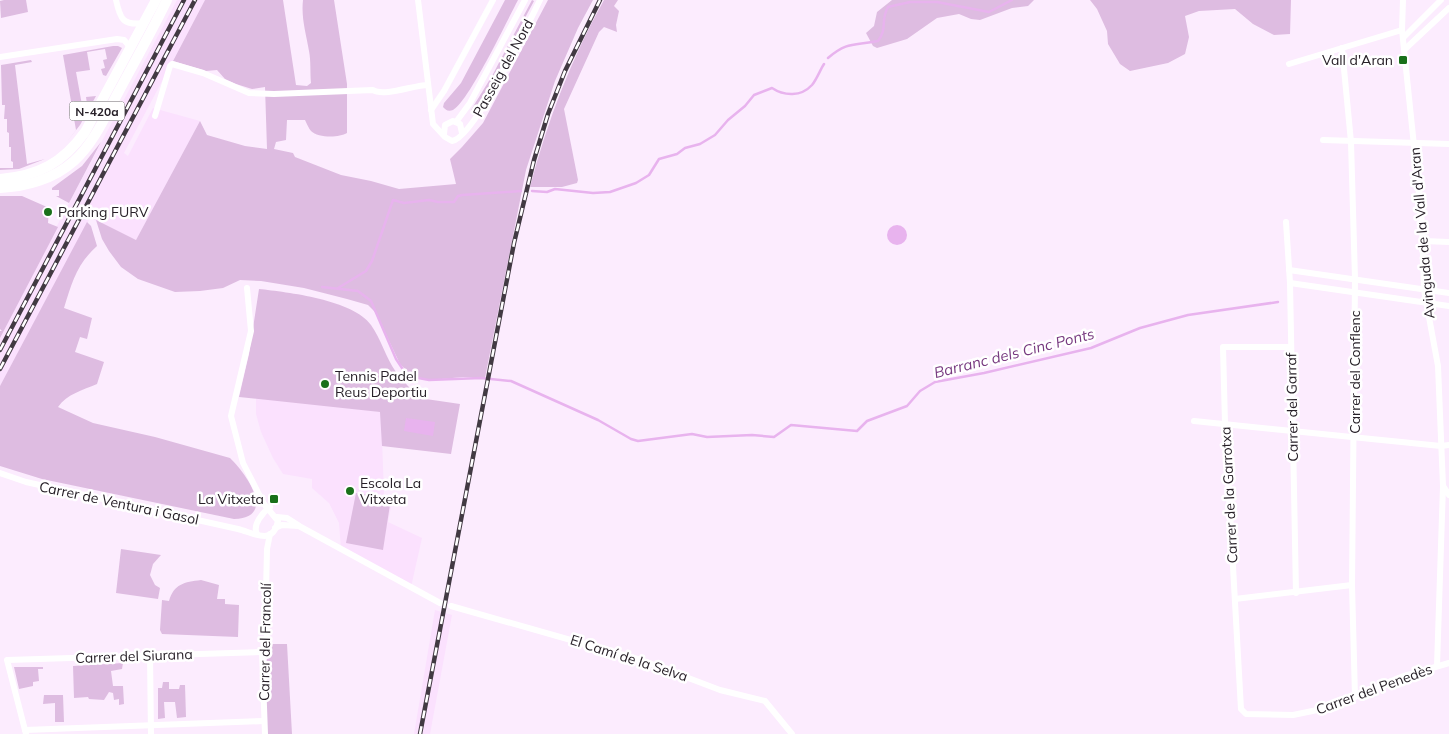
<svg xmlns="http://www.w3.org/2000/svg" width="1449" height="734" font-family="Mulish,sans-serif">
	<style>
		.built { fill: #fbe1fe }
		.green { fill: #debce1 }
		.water { fill: #e8b3ee }
		.lines { fill: none; stroke-linecap: round; stroke-linejoin: round }
		.stream { stroke: #e8b3ee; stroke-width: 2.5 }
		.minor { stroke: #fff; stroke-width: 6 }
		.primary { stroke: #fff; stroke-width: 10 }
		.rail-casing { stroke: #423a43; stroke-width: 4.5 }
		.rail { stroke: #fff; stroke-width: 2.5; stroke-dasharray: 8; stroke-linecap: butt }
		.poi-dot { fill: #19701a; stroke: #fff; stroke-width: 2 }
		.labels { text-anchor: middle; dominant-baseline: central; stroke-width: 5; stroke-linejoin: round; paint-order: stroke }
		.shield { fill: #fff; stroke: #686368; stroke-width: 1 }
		.shield-label { font-size: 12px; font-weight: bold; fill: #272028 }
		.poi-label { font-size: 14px; fill: #272028; stroke: #fff; text-anchor: start }
		.street-label { font-size: 14px; fill: #272028; stroke: #fff }
		.water-label { font-size: 15px; font-style: italic; fill: #783a80; stroke: #fff }
	</style>
	<rect width="100%" height="100%" fill="#fcecfe"/>
	<g class="built">
		<path d="M177 0H205L124 153 128 156 153 108 200 121 136 240 90 218 0 386V333Z"/>
		<path d="M256 397 381 412 384 494 393 497 388 522 422 538 411 587 341 549 339 523 329 503 312 488V479L283 474 273 458 261 432 256 414Z"/>
		<path d="M435 610 452 615 430 734H414Z"/>
	</g>
	<g class="green">
		<path d="M4 0H26L28 12 1 18 0 1Z"/>
		<path d="M205 0H283L296 85 307 86 311 83C310 72 311 61 309 51 306 33 301 18 303 0H334L347 84V133C339 138 318 138 311 131 309 129 307 124 305 120H287L286 140 276 142 274 149 293 153 295 157 341 175 371 181 399 189 456 184 450 159 462 147 483 123 548 0H593L578 28 555 81 526 170 485 378 463 377 431 380 419 378 408 372 400 364 376 313 368 305 347 299 304 288 261 281 240 280 223 288 200 291 175 292 138 279 121 267 109 251 102 239 96 220 136 240 200 121 207 135 245 146 267 149 265 87 252 89 236 84 225 79 217 70 206 71 173 61Z"/>
		<path d="M505 0H518C508 19 468 103 453 110 448 112 446 110 443 107L444 103 461 83Z"/>
		<path d="M532 0 534 1 533 3C513 39 498 79 473 112L471 110 492 76Z"/>
		<path d="M604 0H618L614 6 619 11 616 25 617 32 604 27 599 32 564 109 578 180 577 183 562 187H530C547 122 571 59 604 0Z"/>
		<path d="M892 0H1034L1028 6 1012 8 980 20 971 19 959 14 937 18 907 39 877 48 873 46 866 33 874 26 877 12Z"/>
		<path d="M1090 0H1291L1290 34 1274 35 1253 24 1235 9 1199 11 1185 16 1189 37 1185 54 1168 63 1130 71 1120 64 1108 44 1107 31 1097 9Z"/>
		<path d="M113 46H118L122 48 106 76 103 75 101 69 105 68 103 60 107 59 105 49 87 52 90 70 76 72 82 105 87 104 86 97 96 96 80 125 66 143 76 130 63 55Z"/>
		<path d="M31 60 32 62 15 65 27 164 45 159 19 169 0 170V168H13V162L11 161V147H9V133L7 132V119H4L5 105H2L1 65Z"/>
		<path d="M101 142 69 203 56 196H59V190H52V188L82 166Z"/>
		<path d="M0 196H22L47 207 49 209 48 223 58 227 0 338V331H2L0 329Z"/>
		<path d="M87 222 91 226 97 246C77 264 72 282 64 308L92 318 87 339 80 337 75 352 104 362 97 384C83 390 67 394 58 407L93 423 155 437 230 458C247 474 277 518 234 519L42 479 0 466V386Z"/>
		<path d="M259 289C287 292 354 300 371 325 381 339 386 358 396 372 403 381 412 390 419 398L460 404 451 454 382 446 380 412 239 397 249 354Z"/>
		<path d="M356 493 391 498 383 550 346 543Z"/>
		<path d="M121 549 161 555 153 564 150 575 155 585 160 588 158 599 116 593Z"/>
		<path d="M201 580 219 585 217 599H225V604L239 605 238 637 162 634 160 630 162 600 169 601C174 584 184 582 201 580Z"/>
		<path d="M272 644H287L292 734H267C266 705 260 670 272 644Z"/>
		<path d="M123 663 122 669 111 671 113 686H123L124 704 119 705V699L114 700 113 693 109 692 104 700 89 699 88 697 74 698 73 666Z"/>
		<path d="M14 667H43V669H38L39 681 33 682V686L19 689Z"/>
		<path d="M163 682H169V689H179L180 685H185L186 717 177 718 175 702H164L165 718 158 719V688H162Z"/>
		<path d="M44 695H63L64 722H55V703L43 704Z"/>
	</g>
	<g class="water">
		<circle cx="897" cy="235" r="10"/>
		<path d="M406 418 435 422 433 436 404 431Z"/>
	</g>
	<g class="lines">
		<g class="stream">
			<path d="M828 58C848 41 854 46 878 41 888 28 880 21 888 7L910 2H937L989 12 1012 0"/>
			<path d="M532 191 547 192 555 189 593 193 610 192 636 183 649 175 659 159 677 154 685 148 700 144 715 135 728 120 745 106 754 95 772 88C784 96 801 97 812 85 817 79 820 70 824 64"/>
			<path d="M322 287 358 291 371 301 396 359 404 371 413 377 429 380 481 378 511 381 598 420 631 439 638 441 692 434 707 437 752 435 774 437 791 425 857 431 867 421 907 406 920 391 935 382 984 373 1091 348 1140 328 1188 315 1278 302"/>
			<path d="M338 288 366 271 372 261 393 200 404 203 429 200 438 202H454L458 196 462 195 521 191"/>
		</g>
		<g class="minor">
			<path d="M116 0C120 19 123 26 144 23"/>
			<path d="M418 0 433 124 445 137 452 141C474 138 528 24 540 0"/>
			<path d="M1403 0 1402 30 1422 223 1424 290 1438 366 1443 486 1449 495"/>
			<path d="M1403 38 1441 0"/>
			<path d="M1342 48 1351 142 1355 279 1352 585 1355 697"/>
			<path d="M1404 50 1449 8"/>
			<path d="M0 57 117 39 124 40 131 48"/>
			<path d="M1289 64 1402 30"/>
			<path d="M431 110 444 91 493 0"/>
			<path d="M155 116 170 66 172 64 203 73 249 93 274 94 373 90C384 97 414 85 428 85"/>
			<path d="M456 122 470 103 525 0"/>
			<path d="M444 134 445 125 453 121 460 124 462 133"/>
			<path d="M1323 140 1449 144"/>
			<path d="M1286 222 1290 283 1296 593"/>
			<path d="M1423 241 1449 242"/>
			<path d="M1289 270 1449 293"/>
			<path d="M1290 283 1449 306"/>
			<path d="M1291 347H1223L1225 424 1241 709 1246 714 1293 715 1327 708 1401 677 1449 663"/>
			<path d="M1194 421 1441 446 1449 445"/>
			<path d="M0 473 26 482 238 529C254 533 273 546 278 521L264 504 243 463 231 416 251 331 247 288"/>
			<path d="M277 517 287 518 298 525"/>
			<path d="M275 528 282 525 299 526 440 603"/>
			<path d="M257 534C252 525 263 512 270 507"/>
			<path d="M1235 599 1352 585"/>
			<path d="M451 606 641 660 720 690 765 701 792 734"/>
			<path d="M150 655 151 734"/>
			<path d="M1437 666 1443 486"/>
			<path d="M25 730 264 721"/>
			<path d="M26 734 7 660 262 652"/>
			<path d="M265 734 262 652 267 641 266 592 267 549 270 534"/>
		</g>
		<g class="primary">
			<path d="M0 179C38 176 63 163 85 132L156 0"/>
			<path d="M0 188C26 187 54 179 74 161 94 143 106 115 119 91 135 61 152 31 167 0"/>
		</g>
		<defs>
			<g id="rail">
				<path d="M0 350 184 0"/>
				<path d="M0 369 195 0"/>
				<path d="M420 734 514 243 534 160 548 114 565 71 600 0"/>
			</g>
		</defs>
		<use href="#rail" class="rail-casing"/>
		<use href="#rail" class="rail"/>
	</g>
	<g class="poi-dot">
		<rect x="1398" y="55" width="10" height="10" rx="2.5"/>
		<circle cx="48" cy="212" r="5"/>
		<circle cx="325" cy="384" r="5"/>
		<circle cx="350" cy="491" r="5"/>
		<rect x="269" y="494" width="10" height="10" rx="2.5"/>
	</g>
	<g class="labels">
		<rect class="shield" x="69.5" y="101.5" width="55" height="19" rx="4"/>
		<g class="shield-label">
			<text x="97" y="111">N-420a</text>
		</g>
		<g class="poi-label">
			<text x="1393" y="60" text-anchor="end">Vall d'Aran</text>
			<text x="58" y="212">Parking FURV</text>
			<text x="335" y="376">Tennis Padel<tspan x="335" dy="16">Reus Deportiu</tspan></text>
			<text x="360" y="483">Escola La<tspan x="360" dy="16">Vitxeta</tspan></text>
			<text x="264" y="499" text-anchor="end">La Vitxeta</text>
		</g>
		<g class="street-label">
			<text transform="translate(503 68) rotate(-61)">Passeig del Nord</text>
			<text transform="translate(1422 233) rotate(-95)">Avinguda de la Vall d'Aran</text>
			<text transform="translate(1355 372) rotate(-90)">Carrer del Conflenc</text>
			<text transform="translate(1292 407) rotate(-91)">Carrer del Garraf</text>
			<text transform="translate(1229 495) rotate(-93)">Carrer de la Garrotxa</text>
			<text transform="translate(119 503) rotate(12)">Carrer de Ventura i Gasol</text>
			<text transform="translate(265 642) rotate(-89)">Carrer del Francolí</text>
			<text transform="translate(134 656) rotate(-2)">Carrer del Siurana</text>
			<text transform="translate(629 658) rotate(18)">El Camí de la Selva</text>
			<text transform="translate(1374 689) rotate(-20)">Carrer del Penedès</text>
		</g>
		<g class="water-label">
			<text transform="translate(1014 353) rotate(-14)">Barranc dels Cinc Ponts</text>
		</g>
	</g>
</svg>
